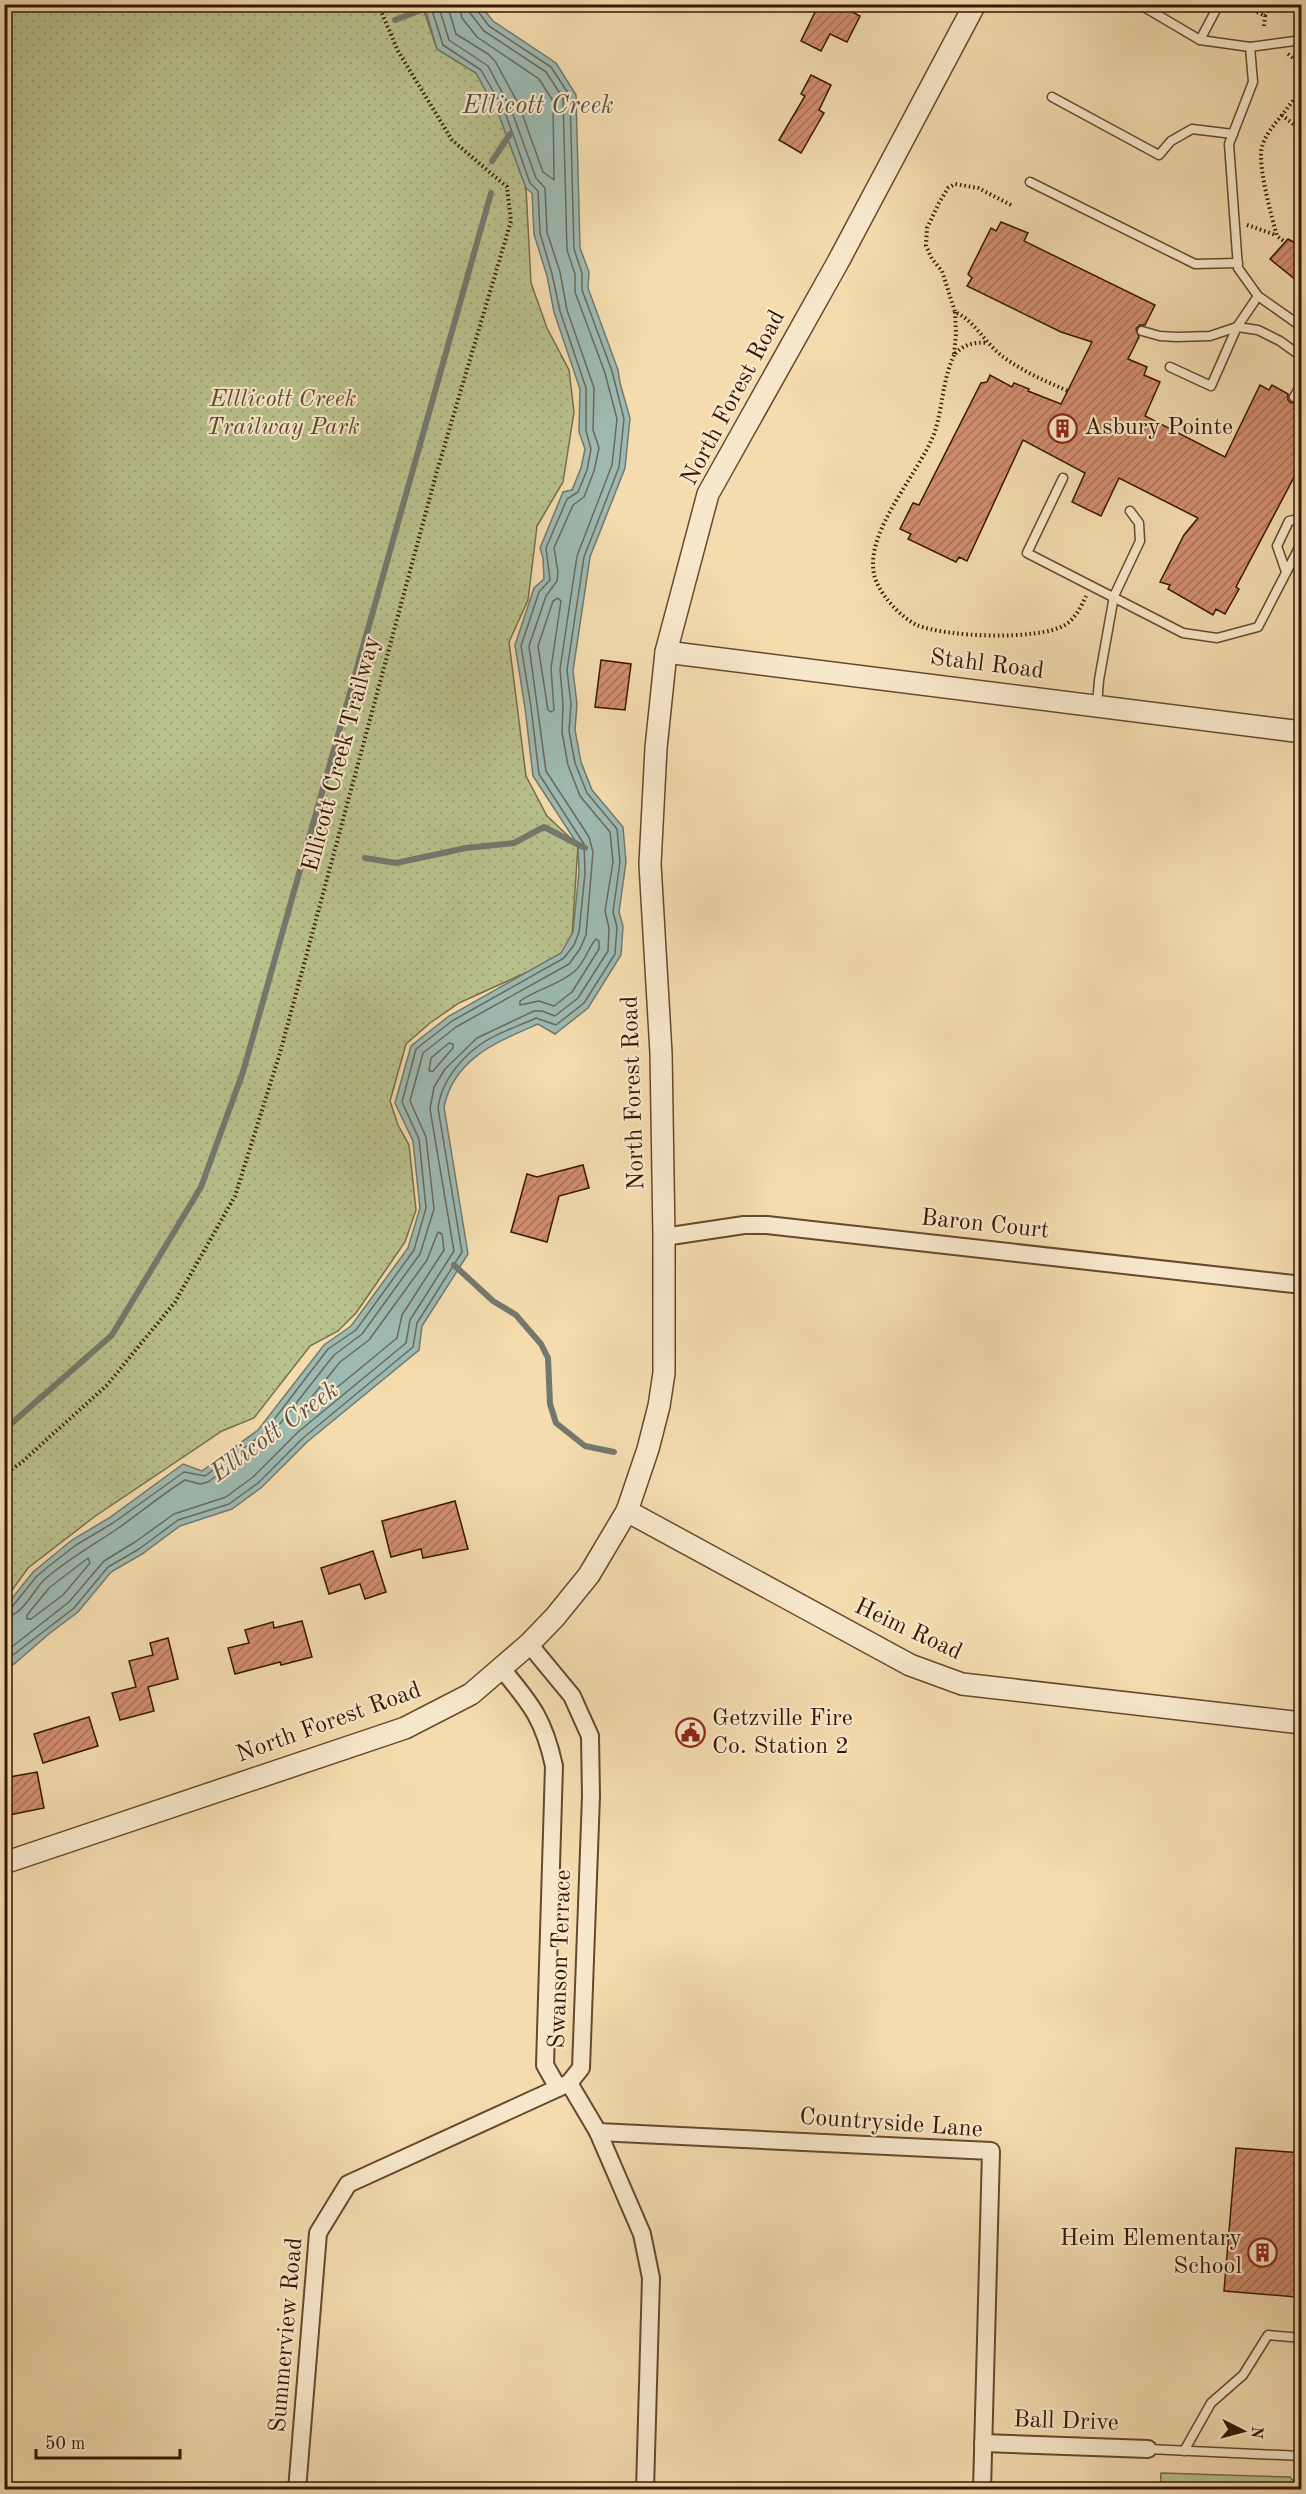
<svg xmlns="http://www.w3.org/2000/svg" width="1306" height="2494" font-family="'Old Standard TT',serif">
	<style>
		.green { fill: #b9c18d; stroke: #786c48; stroke-width: 1.5 }
		.park { fill: url(#park-dots); stroke: #786c48; stroke-width: 1.5 }
		.water { fill: #9dbab2; stroke: #74786c; stroke-width: 1.5 }
		.lines { fill: none; stroke-linecap: round; stroke-linejoin: round }
		.shore { stroke: #6a685b; stroke-width: 1.5 }
		.stream { stroke: #74786c; stroke-width: 6 }
		.building { fill: url(#building-hatch); stroke: #361604; stroke-width: 1.5 }
		.service-casing { stroke: #66482f; stroke-width: 11 }
		.minor-casing { stroke: #66482f; stroke-width: 20 }
		.tertiary-casing { stroke: #66482f; stroke-width: 24 }
		.path { stroke: #361604; stroke-width: 4; stroke-dasharray: 1.5 3; stroke-linecap: butt }
		.service { stroke: #f8e8cb; stroke-width: 8 }
		.minor { stroke: #f8e8cb; stroke-width: 16 }
		.tertiary { stroke: #f8e8cb; stroke-width: 21 }
		.labels { text-anchor: middle; dominant-baseline: central; stroke-width: 4.5; stroke-linejoin: round; paint-order: stroke }
		.street-label { font-size: 24px; fill: #361604; stroke: #f8e8cb }
		.park-label { font-size: 24px; font-style: italic; fill: #5d492d; stroke: #f8e8cb }
		.poi-label { font-size: 24px; fill: #361604; stroke: #f8e8cb; text-anchor: start }
		.water-label { font-size: 26px; font-style: italic; fill: #5a4f41; stroke: #f8e8cb }
	</style>
	<defs>
		<pattern id="park-dots" width="8" height="8" patternUnits="userSpaceOnUse" patternTransform="scale(1.5)"><rect width="8" height="8" fill="#b9c18d"/><path d="M2 2h.1M6 6h.1" fill="none" stroke="#a0a578" stroke-width="1.8" stroke-linecap="round"/></pattern>
		<pattern id="building-hatch" width="6" height="6" patternUnits="userSpaceOnUse" patternTransform="scale(1.5)"><rect width="6" height="6" fill="#d28e6f"/><path d="M-1 1l2-2M0 6l6-6M5 7l2-2" fill="none" stroke="#ab7359"/></pattern>
	</defs>
	<rect width="100%" height="100%" fill="#f4dcaf"/>
	<filter id="stains"><feTurbulence type="fractalNoise" baseFrequency=".00333" numOctaves="4"/><feColorMatrix values="0 0 0 0 .2 0 0 0 0 .09 0 0 0 0 .02 0 0 0 .5 -.17"/></filter>
	<radialGradient id="worn" r=".72"><stop offset=".6" stop-color="#630" stop-opacity="0"/><stop offset="1" stop-color="#630" stop-opacity=".3"/></radialGradient>
	<path class="green" d="M1161 2473 1290 2477 1295 2483 1294 2489H1160Z"/>
	<path class="park" d="M5 5H422L437 49 476 73 499 115 526 188 531 283 547 328 569 370 574 412 563 482 537 526 528 600 509 642 526 776 547 816 578 845 572 937 558 958 459 1003 430 1023 406 1044 390 1101 398 1125 409 1145 416 1210 405 1242 356 1313 338 1331 310 1346 254 1418 222 1431 94 1517 28 1568 5 1600Z"/>
	<path class="water" d="M424 5H480L493 21 556 63 576 95 580 248 589 272 588 288 618 370 620 383 630 418 625 468 590 557 573 671 577 704 575 730 581 762 592 790 623 827 626 862 619 912 623 926 621 955 588 1008 555 1034 538 1024C497 1042 454 1058 444 1107L468 1254 422 1326 419 1350 307 1442 262 1487 232 1509 180 1526 142 1554 111 1572 78 1612 50 1633 14 1664 5 1668V1607L33 1572 72 1540 109 1518 183 1464 202 1471 258 1430 324 1345 351 1326 408 1248 420 1208 413 1141 395 1103 411 1046 449 1016 561 953 573 932 579 872 578 845 533 776 525 708 515 645 534 588 544 579 543 558 540 548 563 492 572 490 581 468 585 449 579 432 580 389 554 312 547 276 534 234 532 193 526 188 499 115 476 73 437 49Z"/>
	<g class="lines">
		<g class="shore">
			<path d="M447 4 456 34 488 54 495 61 519 105 543 172 554 180 553 101 539 79 477 37 462 18 459 4"/>
			<path d="M558 598 561 601 551 668 554 710 551 712 548 710 538 646 553 601Z"/>
			<path d="M596 939 599 941V949L572 992 554 1006 539 1001 520 1005V1001C537 989 559 985 575 971 585 962 588 948 596 939Z"/>
			<path d="M449 1043 453 1044V1048L433 1071H429L431 1058Z"/>
			<path d="M438 1232 442 1234 444 1250 402 1315 397 1338 306 1413H303L302 1409 340 1362 369 1340 427 1260Z"/>
			<path d="M88 1558 90 1563 63 1595 31 1619H27V1615L49 1588Z"/>
			<path d="M4 1610 11 1608 37 1576 49 1566 76 1545 113 1523 184 1472 205 1476 263 1434 328 1349 356 1330 414 1250 426 1208 419 1139 402 1102 416 1049 452 1021 564 958 574 945 579 932 585 873 584 844 539 774 531 707 521 646 539 592 550 580 546 548 567 499 578 492 587 470 591 449 586 431V388L560 311 552 274 540 233 538 191 530 183 505 112 481 70 443 45 430 4"/>
			<path d="M4 1617C23 1616 32 1592 44 1580 66 1560 92 1546 117 1529 140 1513 161 1495 185 1480L200 1484 208 1482 268 1439 334 1355 362 1334 420 1254 434 1209 426 1137 410 1101 423 1053 456 1027 569 964 580 949 586 935 593 852 589 837 546 771 529 646 546 596 557 581 558 572 554 548 573 505 584 497 594 471 599 448 593 430 594 388 567 310 560 272 547 232 545 188 536 178 511 109 488 66 449 40 438 4"/>
			<path d="M4 1653 69 1602 104 1561 135 1542 174 1514 226 1497 253 1477 298 1432 406 1343 410 1320 454 1251 430 1109 434 1087 445 1069 477 1038 534 1011H542L555 1016 578 998 608 951 609 928 605 911 613 862 610 832 580 796 568 765 562 732 563 704 560 669 577 556 612 465 617 419 605 373 575 292V274L567 250 563 98 546 72 484 31 470 13 468 4"/>
			<path d="M4 1662 74 1608 108 1567 139 1549 178 1520 229 1504 258 1483 303 1438 413 1347 417 1323 462 1252 438 1108C441 1082 460 1059 481 1044 496 1033 519 1026 536 1018L556 1025 584 1003 615 954 617 927 613 912 620 862 617 829 587 793 575 763 569 731 571 704 567 670 584 557 619 467 624 419 612 371 582 290V273L574 249 570 96 551 67 489 26 477 10 476 4"/>
		</g>
		<g class="stream">
			<path d="M395 20 424 9 428 4"/>
			<path d="M492 161 510 134"/>
			<path d="M365 858 396 863 466 848 514 843 544 827 585 848"/>
			<path d="M454 1265 493 1301 516 1315 541 1344 548 1358 550 1404 556 1423 585 1446 614 1452"/>
			<path d="M4 1430 112 1335 201 1187 243 1072 491 193"/>
		</g>
	</g>
	<g class="building">
		<path d="M819 4H837L860 16 847 42 830 34 821 51 801 41Z"/>
		<path d="M811 75 831 85 819 110 824 113 801 153 779 140 805 96 801 94Z"/>
		<path d="M1001 222 1028 233 1024 241 1155 305 1145 325H1140L1136 329 1139 337 1128 359 1147 367 1144 375 1160 382 1145 416 1225 457 1260 385 1269 390 1272 385 1288 394V400L1291 403 1302 401V462L1236 587 1239 589 1225 614 1216 609 1213 615 1168 589 1170 585 1160 582 1184 535 1198 518 1119 478 1101 516 1072 502 1085 473 1023 440 967 561 959 557 956 562 908 539 911 534 900 529 913 503 919 505 981 383 987 382 990 375 1012 387 1014 383 1029 389 1028 391 1061 404 1092 342 1061 332 967 286 972 278 968 274 991 228 996 231Z"/>
		<path d="M1288 239 1302 247V285L1270 259Z"/>
		<path d="M601 660 631 664 625 710 595 707Z"/>
		<path d="M583 1165 589 1188 559 1196 547 1242 511 1232 527 1174 537 1177Z"/>
		<path d="M455 1501 468 1549 423 1558 421 1549 391 1557 382 1521Z"/>
		<path d="M373 1551 386 1592 365 1599 360 1584 329 1594 321 1568Z"/>
		<path d="M302 1621 312 1657 281 1665 280 1662 235 1674 228 1648 249 1643 245 1630 273 1622 274 1628Z"/>
		<path d="M168 1638 178 1679 148 1687 154 1711 120 1720 112 1693 136 1687 129 1661 153 1655 150 1643Z"/>
		<path d="M89 1717 98 1746 43 1763 34 1734Z"/>
		<path d="M37 1772 44 1808 4 1816V1778Z"/>
		<path d="M1236 2148 1302 2153V2221L1296 2297 1224 2291Z"/>
	</g>
	<g class="lines">
		<defs>
			<g id="service">
				<path d="M1139 4 1200 40 1219 4"/>
				<path d="M1200 40 1250 47 1253 82 1229 144 1238 268 1258 296 1302 327"/>
				<path d="M1250 47 1302 40"/>
				<path d="M1052 97 1159 155 1171 141 1192 129 1233 134"/>
				<path d="M1030 182 1195 264 1238 263"/>
				<path d="M1142 331 1160 336 1177 337 1210 336 1237 327 1258 330 1280 341 1302 357"/>
				<path d="M1170 367 1211 386 1237 327 1258 296"/>
				<path d="M1294 397 1302 383"/>
				<path d="M1063 478 1027 553 1183 633 1217 638 1258 627 1302 542"/>
				<path d="M1286 572 1277 546 1289 521 1302 518"/>
				<path d="M1097 705 1099 680 1114 596 1140 541 1139 523 1130 511"/>
				<path d="M1148 2449 1302 2456"/>
				<path d="M1184 2451 1211 2403 1243 2375 1268 2335 1302 2338"/>
			</g>
			<g id="minor">
				<path d="M664 1237 744 1225H767L1302 1285"/>
				<path d="M502 1669C532 1705 544 1720 554 1766L545 2065 558 2088"/>
				<path d="M569 2083 598 2132 642 2234 651 2278 645 2490"/>
				<path d="M598 2132 991 2151 982 2490"/>
				<path d="M983 2443 1148 2449"/>
				<path d="M297 2490 318 2233 348 2184 569 2083 581 2068 591 1796 590 1736 572 1696 529 1644"/>
			</g>
			<g id="tertiary">
				<path d="M666 652 1302 732"/>
				<path d="M627 1511 910 1665 962 1684 1302 1723"/>
				<path d="M4 1863 405 1728 471 1694 529 1644 555 1617 589 1575 627 1511 648 1449 659 1406 664 1373V1237L661 1053 650 864 656 748 666 652 708 494 838 262 975 4"/>
			</g>
		</defs>
		<use href="#service" class="service-casing"/>
		<use href="#minor" class="minor-casing"/>
		<use href="#tertiary" class="tertiary-casing"/>
		<g class="path">
			<path d="M1245 6 1265 16 1272 4"/>
			<path d="M1264 26 1265 16"/>
			<path d="M1288 54 1302 65"/>
			<path d="M1282 115C1274 125 1265 135 1262 147 1257 164 1272 218 1277 236L1285 242"/>
			<path d="M1297 127 1282 115 1302 89"/>
			<path d="M1011 205 978 188 955 184 948 188 939 203 927 228 926 246 932 259 942 271 955 312C974 320 985 343 1002 356 1022 371 1045 381 1068 391"/>
			<path d="M1247 225 1276 235"/>
			<path d="M955 312 956 334 954 355C964 344 973 342 988 343"/>
			<path d="M954 355C942 381 943 408 934 434 918 475 865 531 874 574 878 593 900 617 917 625 945 637 1038 641 1065 625 1075 619 1081 607 1086 596"/>
			<path d="M4 1474 21 1463 107 1385 175 1302 235 1196 280 1053 437 471 511 221 507 187 452 140 398 51 378 4"/>
		</g>
		<use href="#service" class="service"/>
		<use href="#minor" class="minor"/>
		<use href="#tertiary" class="tertiary"/>
	</g>
	<defs>
		<symbol id="building-ring" viewBox="-11 -11 22 22"><circle r="9.5" fill="#f8e8cb" stroke="#8f2418" stroke-width="1.5"/><path d="M-4-6H4V6H1V3H-1V6H-4ZM-2.5-4.3h1.7v1.8h-1.7ZM.8-4.3h1.7v1.8H.8ZM-2.5-1h1.7V.8h-1.7ZM.8-1h1.7V.8H.8Z" fill="#8f2418"/></symbol>
		<symbol id="civic-ring" viewBox="-11 -11 22 22"><circle r="9.5" fill="#f8e8cb" stroke="#8f2418" stroke-width="1.5"/><path d="M-.6-6.5H3V-4.5H.6V-3L4-1V1h2V6H-6V1h2V-1L-.6-3ZM-1.2 2.5V6h2.4V2.5Z" fill="#8f2418"/></symbol>
	</defs>
	<g fill-rule="evenodd">
		<use href="#building-ring" x="1046" y="412" width="33" height="33"/>
		<use href="#civic-ring" x="674" y="1716" width="33" height="33"/>
		<use href="#building-ring" x="1246" y="2236" width="33" height="33"/>
	</g>
	<g class="labels">
		<g class="street-label">
			<text transform="translate(734 398) rotate(-62)">North Forest Road</text>
			<text transform="translate(987 665) rotate(7)">Stahl Road</text>
			<text transform="translate(342 754) rotate(-75)">Ellicott Creek Trailway</text>
			<text transform="translate(634 1093) rotate(-92)">North Forest Road</text>
			<text transform="translate(985 1225) rotate(6)">Baron Court</text>
			<text transform="translate(908 1630) rotate(25)">Heim Road</text>
			<text transform="translate(329 1723) rotate(-20)">North Forest Road</text>
			<text transform="translate(561 1959) rotate(-88)">Swanson Terrace</text>
			<text transform="translate(891 2124) rotate(4)">Countryside Lane</text>
			<text transform="translate(287 2335) rotate(-85)">Summerview Road</text>
			<text transform="translate(1066 2422) rotate(2)">Ball Drive</text>
		</g>
		<g class="park-label">
			<text x="283" y="400">Elllicott Creek<tspan x="283" dy="28">Trailway Park</tspan></text>
		</g>
		<g class="poi-label">
			<text x="1084" y="428">Asbury Pointe</text>
			<text x="712" y="1719">Getzville Fire<tspan x="712" dy="28">Co. Station 2</tspan></text>
			<text x="1242" y="2239" text-anchor="end">Heim Elementary<tspan x="1242" dy="28">School</tspan></text>
		</g>
		<g class="water-label">
			<text x="538" y="106">Ellicott Creek</text>
			<text transform="translate(275 1432) rotate(-36)">Ellicott Creek</text>
		</g>
	</g>
	<rect width="1306" height="2494" fill="none" stroke="#f4dcaf" stroke-width="24"/>
	<rect x="6" y="6" width="1294" height="2482" fill="none" stroke="#361604" stroke-width="3"/>
	<rect x="12" y="12" width="1282" height="2470" fill="none" stroke="#361604" stroke-width="1.5"/>
	<g transform="translate(1243 2431) rotate(96)" stroke="#f8e8cb" stroke-width="4.5" paint-order="stroke">
	<path d="M0-4.5L10 22L0 15L-10 22Z" fill="#361604"/>
	<text y="-9" font-size="16" font-weight="bold" text-anchor="middle" fill="#361604">N</text>
	</g>
	<path d="M36 2449v9h144v-9" fill="none" stroke="#361604" stroke-width="3"/>
	<text x="45" y="2449" font-size="18" fill="#361604" stroke="#f8e8cb" stroke-width="4.5" paint-order="stroke">50 m</text>
	<rect width="100%" height="100%" filter="url(#stains)"/>
	<rect width="100%" height="100%" fill="url(#worn)"/>
</svg>
